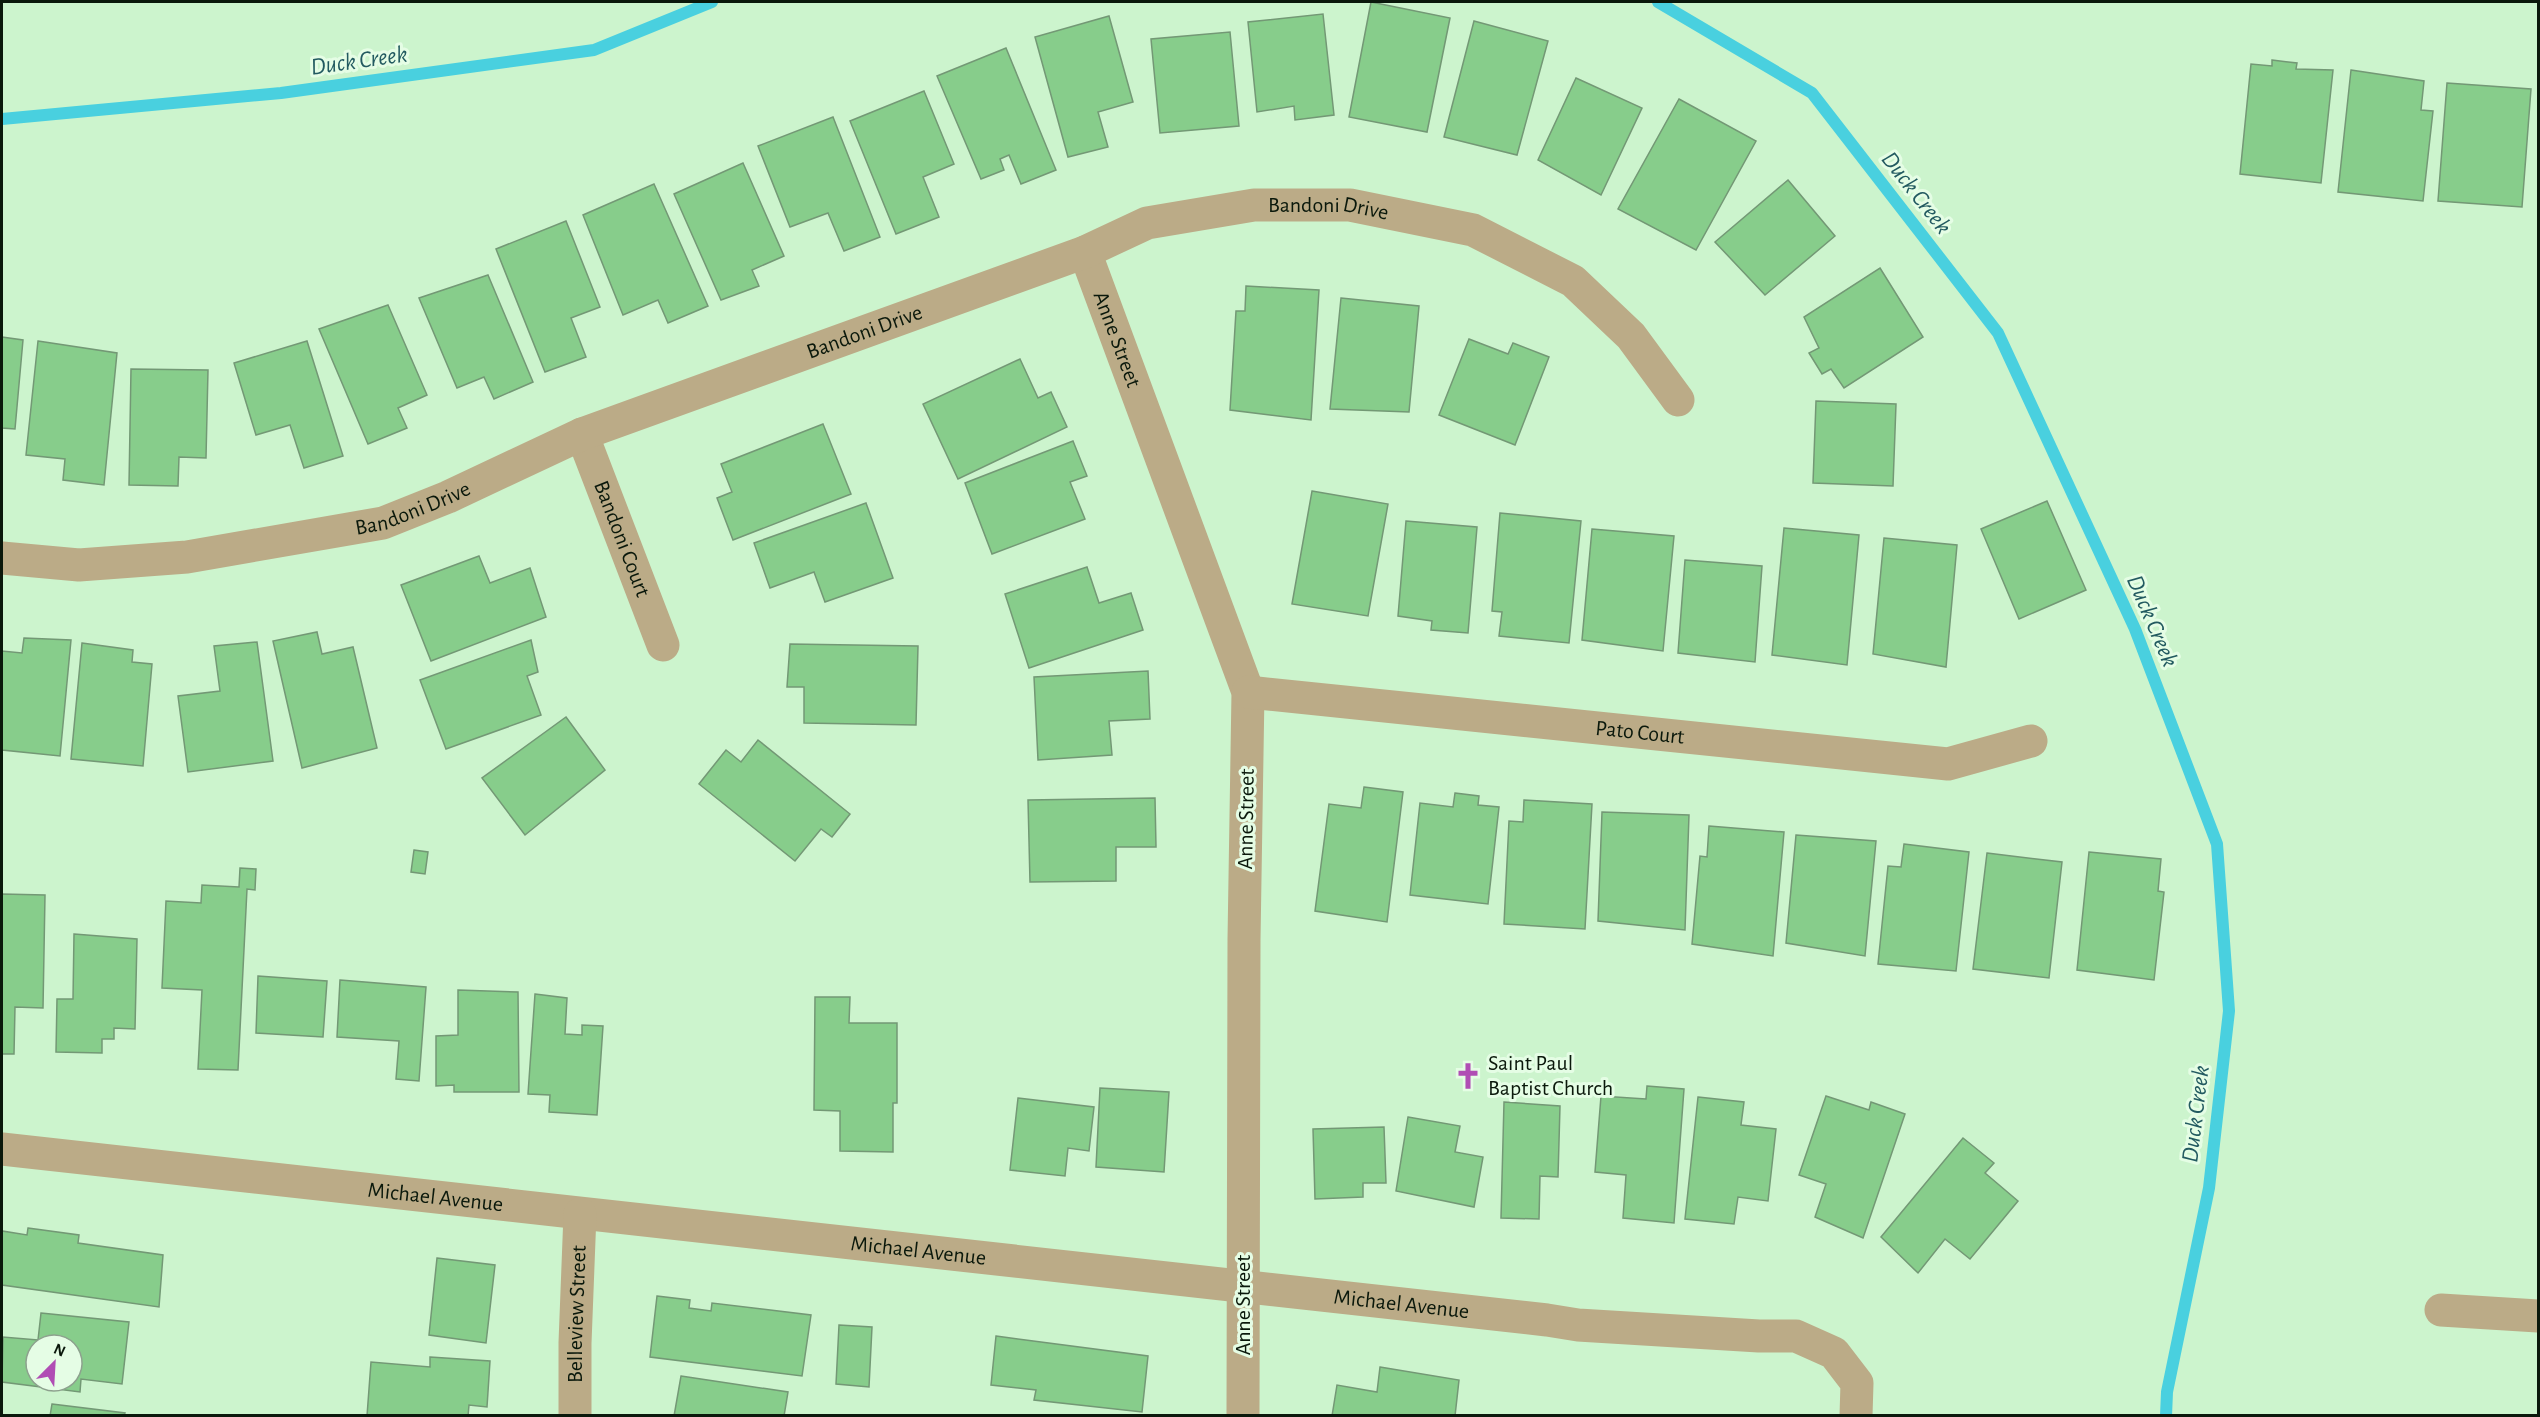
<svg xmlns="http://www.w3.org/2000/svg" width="2540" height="1417" font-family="'Alegreya Sans',sans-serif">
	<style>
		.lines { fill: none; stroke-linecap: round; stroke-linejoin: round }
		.stream { stroke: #49d0df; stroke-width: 12 }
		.building { fill: #87cd8b; stroke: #739875; stroke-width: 1.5; fill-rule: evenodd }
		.minor { stroke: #bbab87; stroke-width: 33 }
		.labels { text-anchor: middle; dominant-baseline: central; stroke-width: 6; stroke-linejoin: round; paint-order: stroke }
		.street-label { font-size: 22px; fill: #0a180b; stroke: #e5fde5 }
		.poi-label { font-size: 22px; fill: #0a180b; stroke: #e5fde5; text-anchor: start }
		.water-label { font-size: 24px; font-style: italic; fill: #225a60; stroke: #e5fde5 }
	</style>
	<rect width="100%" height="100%" fill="#ccf4cd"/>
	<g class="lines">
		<g class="stream">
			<path d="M1658 2 1812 93 1998 333 2135 629 2217 844 2229 1011 2209 1188 2167 1392 2166 1416"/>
			<path d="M2 119 281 93 594 50 712 2"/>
		</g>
	</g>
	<g class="building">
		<path d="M1371 2 1450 18 1427 132 1349 117Z"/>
		<path d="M1323 14 1334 115 1295 120 1294 106 1257 112 1248 22Z"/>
		<path d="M1109 16 1133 102 1098 112 1108 147 1068 157 1035 37Z"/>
		<path d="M1474 21 1548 41 1517 155 1444 137Z"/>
		<path d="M1230 32 1239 126 1160 133 1151 39Z"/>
		<path d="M1006 48 1056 170 1021 184 1009 155 1000 159 1004 170 981 179 937 76Z"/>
		<path d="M2272 60 2297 63 2296 69 2333 70 2321 183 2240 174 2251 64 2272 66Z"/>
		<path d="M2351 70 2424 81 2421 110 2433 111 2423 201 2338 192Z"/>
		<path d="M1576 78 1642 108 1601 195 1538 160Z"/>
		<path d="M2447 83 2531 89 2522 207 2438 201Z"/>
		<path d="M924 91 954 164 923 177 939 217 896 234 850 121Z"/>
		<path d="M1679 99 1756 141 1696 250 1618 209Z"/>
		<path d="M833 117 880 237 844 251 828 213 790 227 758 146Z"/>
		<path d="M743 163 784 256 752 270 759 286 721 300 674 194Z"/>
		<path d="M1788 180 1835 236 1765 295 1715 242Z"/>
		<path d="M654 184 708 306 668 323 658 300 623 315 583 215Z"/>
		<path d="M566 221 600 307 571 318 586 357 545 372 496 249Z"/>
		<path d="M1880 268 1923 337 1844 388 1831 369 1822 374 1809 353 1819 348 1804 317Z"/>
		<path d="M488 275 533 382 494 399 484 377 457 388 419 298Z"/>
		<path d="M1246 286 1319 290 1311 420 1230 410 1236 311H1245Z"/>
		<path d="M1341 298 1419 306 1409 412 1330 409Z"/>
		<path d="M388 305 427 395 398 408 407 428 368 444 319 329Z"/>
		<path d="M2 337 23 340 15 429 2 428Z"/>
		<path d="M1469 339 1508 354 1513 343 1549 357 1515 445 1439 415Z"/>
		<path d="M38 341 117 353 104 485 63 480 65 459 26 455Z"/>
		<path d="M307 341 343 456 304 468 290 425 256 435 234 363Z"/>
		<path d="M1020 359 1038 398 1051 392 1067 427 958 479 923 404Z"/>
		<path d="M131 369 208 370 206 458 179 457 178 486 129 485Z"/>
		<path d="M1816 401 1896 404 1893 486 1813 483Z"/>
		<path d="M823 424 851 494 733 540 717 498 732 492 721 464Z"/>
		<path d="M1073 441 1087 476 1070 482 1085 519 992 554 965 483Z"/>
		<path d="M1312 491 1388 504 1368 616 1292 604Z"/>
		<path d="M2047 501 2086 590 2019 619 1981 529Z"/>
		<path d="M866 503 893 578 825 602 814 572 770 588 754 543Z"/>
		<path d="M1500 513 1581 521 1569 643 1499 636 1502 612 1492 611Z"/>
		<path d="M1406 521 1477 527 1468 633 1431 630 1432 621 1398 616Z"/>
		<path d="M1784 528 1859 535 1847 665 1772 655Z"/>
		<path d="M1592 529 1674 536 1663 651 1582 640Z"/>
		<path d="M1884 538 1957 545 1946 667 1873 654Z"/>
		<path d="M479 556 490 583 530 568 546 617 431 661 401 585Z"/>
		<path d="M1685 560 1762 566 1755 662 1678 653Z"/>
		<path d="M1087 567 1099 603 1131 593 1143 630 1029 668 1005 594Z"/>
		<path d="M317 632 322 654 353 647 377 748 302 768 273 641Z"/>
		<path d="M24 638 71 640 60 756 2 750V651L22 653Z"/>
		<path d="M531 640 538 672 527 676 541 715 446 749 420 680Z"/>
		<path d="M257 642 273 761 188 772 178 696 220 691 214 646Z"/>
		<path d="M82 643 133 650 132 662 152 664 143 766 71 759Z"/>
		<path d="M790 644 918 646 916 725 804 723V687H787Z"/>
		<path d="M1148 671 1150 719 1109 721 1112 755 1038 760 1034 677Z"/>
		<path d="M566 717 605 770 525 835 482 778Z"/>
		<path d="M758 740 850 814 832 837 821 829 795 861 699 784 726 750 741 762Z"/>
		<path d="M1364 787 1403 792 1387 922 1315 911 1329 804 1361 808Z"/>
		<path d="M1455 793 1479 796 1478 805 1499 807 1488 904 1410 895 1420 803 1453 807Z"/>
		<path d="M1155 798 1156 847H1116V881L1030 882 1028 800Z"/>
		<path d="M1524 800 1592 804 1585 929 1504 924 1509 821 1523 822Z"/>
		<path d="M1602 812 1689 815 1685 930 1598 921Z"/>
		<path d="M1709 826 1784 832 1773 956 1692 944 1700 856 1707 857Z"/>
		<path d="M1796 835 1876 841 1865 956 1786 943Z"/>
		<path d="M1904 844 1969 852 1956 971 1878 964 1888 866 1901 867Z"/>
		<path d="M414 850 428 852 425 874 411 872Z"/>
		<path d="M2089 852 2161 859 2158 891 2164 892 2154 980 2077 970Z"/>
		<path d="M1987 853 2062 862 2049 978 1973 969Z"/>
		<path d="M240 868 256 869 255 890 247 889 238 1070 198 1069 202 990 162 988 166 901 201 903 202 885 239 887Z"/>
		<path d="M2 894 45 895 43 1008 15 1007 14 1054H2Z"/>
		<path d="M74 934 137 939 135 1029 114 1028V1039H102V1053L56 1052 57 999H73Z"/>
		<path d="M258 976 327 981 323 1037 256 1033Z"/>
		<path d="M340 980 426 987 419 1081 396 1079 399 1041 337 1037Z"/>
		<path d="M458 990 518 992 519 1092H454V1085L436 1086V1036L458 1035Z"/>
		<path d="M535 994 567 998 565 1034 582 1035V1025L603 1026 597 1115 549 1112 550 1095 528 1094Z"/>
		<path d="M815 997H850L849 1023H897V1103H893V1152L840 1151V1111L814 1110Z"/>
		<path d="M1647 1086 1684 1089 1674 1223 1623 1218 1626 1175 1595 1172 1601 1096 1646 1099Z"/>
		<path d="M1100 1088 1169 1092 1164 1172 1096 1167Z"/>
		<path d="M1826 1096 1869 1110 1871 1102 1905 1114 1863 1238 1815 1217 1826 1184 1799 1175Z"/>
		<path d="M1698 1097 1744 1102 1741 1125 1776 1129 1768 1201 1738 1197 1734 1224 1685 1219Z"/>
		<path d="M1018 1098 1094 1107 1089 1151 1068 1148 1065 1176 1010 1170Z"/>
		<path d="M1504 1102 1560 1106 1558 1177 1540 1176 1539 1219 1501 1218Z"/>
		<path d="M1408 1117 1460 1126 1455 1152 1483 1157 1474 1207 1396 1191Z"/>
		<path d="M1384 1127 1386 1183H1363V1197L1315 1199 1313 1129Z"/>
		<path d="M1963 1138 1994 1163 1985 1173 2018 1201 1970 1259 1945 1239 1918 1273 1881 1237Z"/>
		<path d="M28 1228 79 1235 78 1243 163 1255 159 1307 2 1285V1231L27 1235Z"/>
		<path d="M437 1258 495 1265 486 1343 429 1335Z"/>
		<path d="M657 1296 690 1300 689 1308 711 1311 712 1303 811 1315 802 1376 650 1357Z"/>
		<path d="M41 1313 129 1322 122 1384 81 1379 80 1392 2 1382 3 1337 38 1340ZM36 1345H72V1381H36Z"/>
		<path d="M839 1325 872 1327 869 1387 836 1384Z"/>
		<path d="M996 1336 1148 1356 1142 1412 1034 1400 1036 1390 991 1385Z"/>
		<path d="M430 1357 490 1361 487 1407 469 1405 468 1416H367L371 1362 430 1367Z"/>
		<path d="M1380 1367 1459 1380 1455 1416H1332L1337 1385 1377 1392Z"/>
		<path d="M681 1376 788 1392 784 1416H674Z"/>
		<path d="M52 1404 125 1413 124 1416H50Z"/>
	</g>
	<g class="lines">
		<g class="minor">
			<path id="s1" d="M1085 252 1248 692 1244 940 1243 1416"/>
			<path id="s2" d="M582 434 663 645"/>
			<path id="s3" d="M2 558 79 565 187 557 383 523 448 497 582 434 1085 252 1147 223 1254 205H1350L1473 230 1573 281 1631 336 1678 400"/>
			<path id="s4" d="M1248 692 1948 764 2031 741"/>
			<path id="s5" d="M2 1149 1547 1320 1578 1325 1759 1336H1796L1834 1353 1857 1383 1856 1416"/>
			<path d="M2441 1310 2538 1316"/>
			<path id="s6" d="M575 1416V1343L580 1214"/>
		</g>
	</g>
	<defs>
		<symbol id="church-bare" viewBox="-9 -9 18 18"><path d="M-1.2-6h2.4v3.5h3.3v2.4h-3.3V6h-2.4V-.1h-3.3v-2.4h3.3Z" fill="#b04db4" stroke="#e5fde5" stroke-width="2.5" paint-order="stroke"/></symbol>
	</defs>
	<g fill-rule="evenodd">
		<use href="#church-bare" x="1449" y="1057" width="38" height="38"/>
	</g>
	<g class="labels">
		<g class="street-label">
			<text stroke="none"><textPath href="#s3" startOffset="1389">Bandoni Drive</textPath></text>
			<text stroke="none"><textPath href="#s3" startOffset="903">Bandoni Drive</textPath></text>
			<text stroke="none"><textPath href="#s1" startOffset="93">Anne Street</textPath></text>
			<text stroke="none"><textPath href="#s3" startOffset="417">Bandoni Drive</textPath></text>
			<text stroke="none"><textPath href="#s2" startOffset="112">Bandoni Court</textPath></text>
			<text stroke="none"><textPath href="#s4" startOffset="394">Pato Court</textPath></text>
			<text transform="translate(1246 819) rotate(-89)">Anne Street</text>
			<text stroke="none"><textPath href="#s5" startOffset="436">Michael Avenue</textPath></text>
			<text stroke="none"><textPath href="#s5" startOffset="922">Michael Avenue</textPath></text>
			<text stroke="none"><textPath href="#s5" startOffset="1408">Michael Avenue</textPath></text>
			<text transform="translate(1243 1305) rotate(-90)">Anne Street</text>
			<text stroke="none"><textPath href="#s6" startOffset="102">Belleview Street</textPath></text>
		</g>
		<g class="poi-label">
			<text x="1488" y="1063">Saint Paul<tspan x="1488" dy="25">Baptist Church</tspan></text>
		</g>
		<g class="water-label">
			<text transform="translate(359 61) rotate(-8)">Duck Creek</text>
			<text transform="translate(1916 193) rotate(52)">Duck Creek</text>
			<text transform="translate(2152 621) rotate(67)">Duck Creek</text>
			<text transform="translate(2196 1114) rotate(-83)">Duck Creek</text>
		</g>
	</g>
	<rect width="2540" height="1417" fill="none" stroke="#0a180b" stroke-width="6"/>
	<g transform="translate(54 1363) rotate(24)"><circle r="28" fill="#e5fde5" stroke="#8da18e" stroke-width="1.5"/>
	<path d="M0-4.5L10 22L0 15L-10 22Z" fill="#b04db4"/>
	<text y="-9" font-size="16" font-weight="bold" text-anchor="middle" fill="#0a180b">N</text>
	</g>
</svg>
